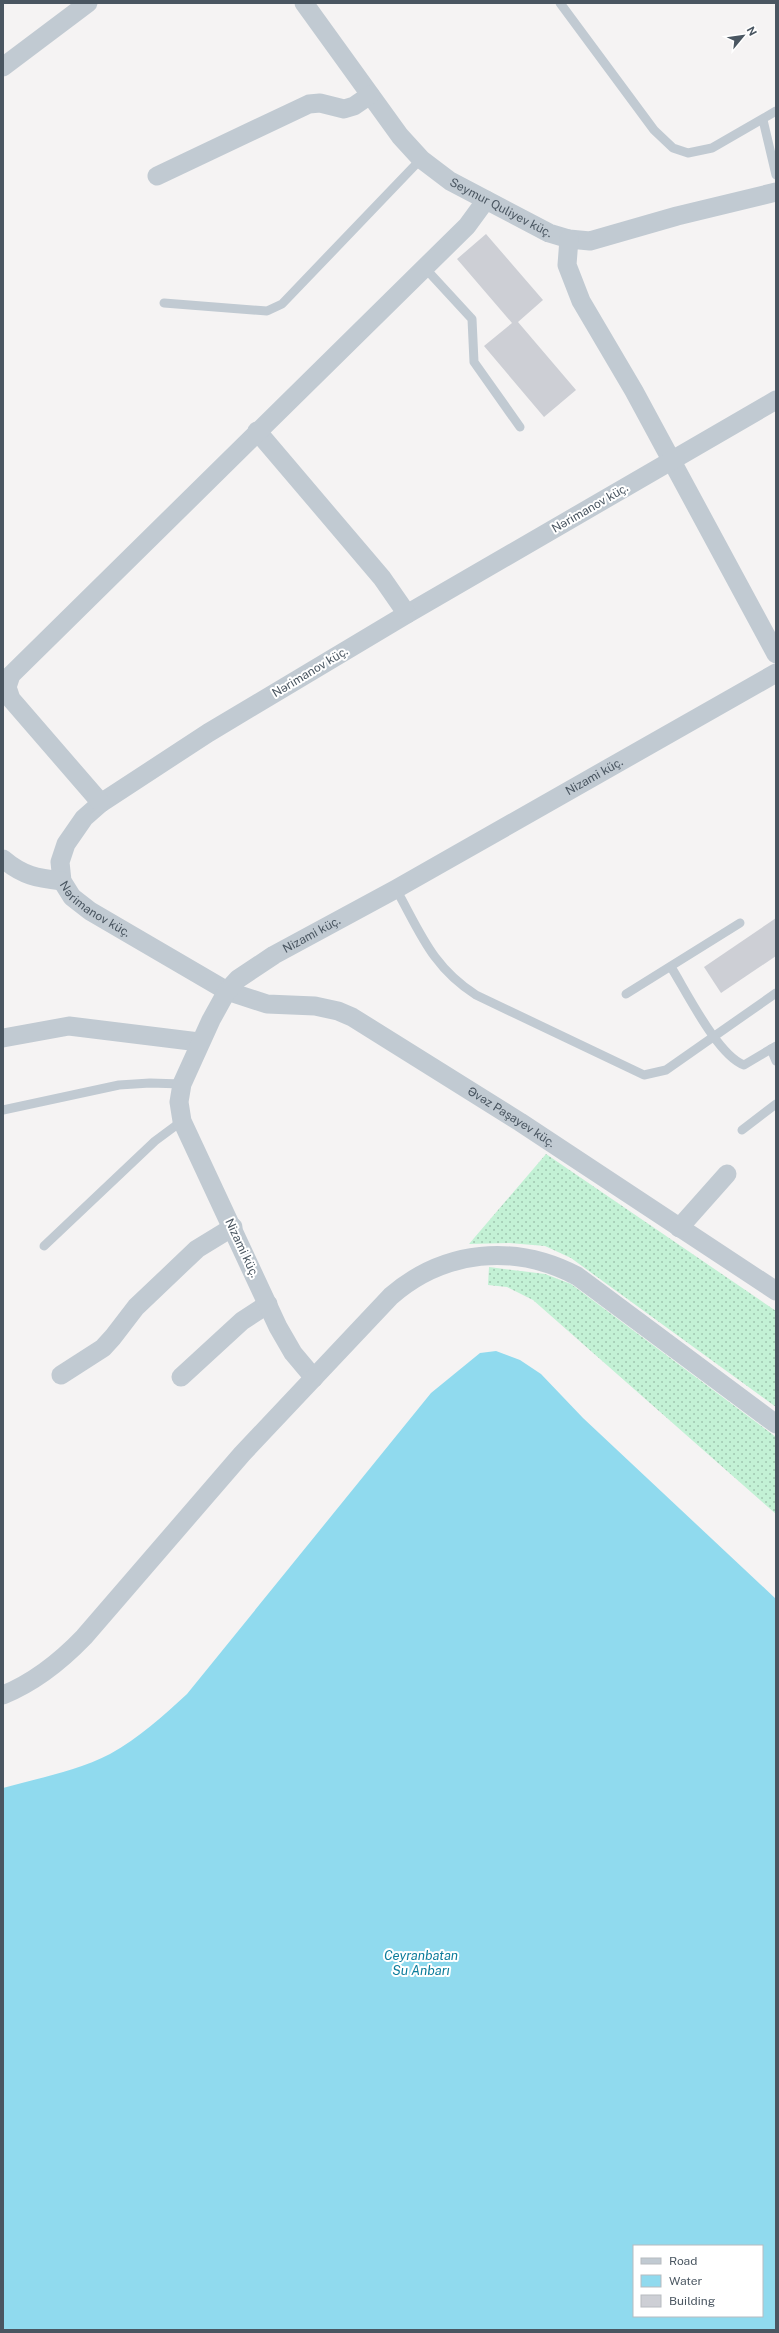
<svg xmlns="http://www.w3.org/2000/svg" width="779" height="2333" font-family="'Public Sans',sans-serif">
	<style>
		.grass { fill: url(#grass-dots) }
		.water { fill: #90daee; fill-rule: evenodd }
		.building { fill: #cdcfd5 }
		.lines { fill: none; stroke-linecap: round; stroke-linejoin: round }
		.lane { stroke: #c1cad2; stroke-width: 9 }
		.street { stroke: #c1cad2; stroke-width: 19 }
		.labels { text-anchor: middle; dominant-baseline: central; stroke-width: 4; stroke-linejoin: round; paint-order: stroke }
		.street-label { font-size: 12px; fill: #4a5661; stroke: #fff }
		.water-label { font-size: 13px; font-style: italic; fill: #0c7c9b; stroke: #fff }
	</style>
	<defs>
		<pattern id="grass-dots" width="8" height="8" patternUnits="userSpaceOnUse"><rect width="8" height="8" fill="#c3f1d5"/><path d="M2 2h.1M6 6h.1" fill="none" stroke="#a0c6b0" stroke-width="1.8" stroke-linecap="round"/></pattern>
	</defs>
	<rect width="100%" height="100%" fill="#f5f3f3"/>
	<g class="grass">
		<path d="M546 1154 776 1311V1407L571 1258 545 1246 509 1243 469 1244Z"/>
		<path d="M489 1267 545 1274 571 1284 776 1437V1514L533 1300 507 1287 488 1285Z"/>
	</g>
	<path class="water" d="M496 1351 520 1360 541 1374 583 1418 776 1599V2330H3V1788C38 1778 78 1771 110 1754 139 1738 163 1716 187 1694L431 1393 480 1353ZM634 2246H762V2316H634Z"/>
	<g class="building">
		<path d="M486 234 543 300 518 322 576 390 544 417 484 346 512 323 457 259Z"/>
		<path d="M776 918V956L721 993 704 967Z"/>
	</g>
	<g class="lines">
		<g class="lane">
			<path d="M560 3 654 130 673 148 688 153 712 148 776 111"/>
			<path d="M763 120 776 175"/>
			<path d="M425 268 472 319 474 362 520 427"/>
			<path d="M164 303 267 311 282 304 421 159"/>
			<path d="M396 889C420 932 432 967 476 995L644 1075 666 1070 776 993"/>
			<path d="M671 967C686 991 718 1056 744 1065L776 1046"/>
			<path d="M626 994 740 923"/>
			<path d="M771 1049 776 1061"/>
			<path d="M3 1110 119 1085 150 1083 182 1084"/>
			<path d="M742 1130 776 1104"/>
			<path d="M44 1246 155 1141 182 1121"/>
		</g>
		<g class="street">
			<path id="s1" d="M304 3 400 136 421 159 450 181 549 233 569 239 590 241 677 216 776 192"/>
			<path d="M3 67 88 3"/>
			<path d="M157 176 309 104 320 103 344 109 354 106 370 95"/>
			<path d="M569 239 567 265 581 301 634 391 776 654"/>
			<path id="s2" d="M776 400 407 614 208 733 101 803 84 818 66 844 60 862 62 881 72 897 90 911 227 991 267 1004 315 1006 338 1011 352 1017 520 1122 776 1291"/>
			<path d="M257 431 382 578 407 614"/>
			<path d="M101 803 11 699 7 687 11 675 467 226 486 200"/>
			<path d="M3 859C23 876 37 878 62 881"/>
			<path d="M3 1038 69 1026 199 1042"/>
			<path d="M679 1228 727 1174"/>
			<path d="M61 1375 103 1348 113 1337 136 1307 197 1249 233 1227"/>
			<path d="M181 1377 242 1321 268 1304"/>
			<path id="s3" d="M314 1378 293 1353 278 1327 182 1121 179 1102 182 1084 211 1020 227 991 238 979 274 955 396 889 776 673"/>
			<path d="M3 1695C35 1682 60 1662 84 1637L242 1454 391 1296C444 1250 514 1243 577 1276L776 1424"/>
		</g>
	</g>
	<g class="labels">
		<g class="street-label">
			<text stroke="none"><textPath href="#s1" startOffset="289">Seymur Quliyev küç.</textPath></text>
			<text transform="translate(590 508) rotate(-30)">Nərimanov küç.</text>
			<text transform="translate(310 672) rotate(-31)">Nərimanov küç.</text>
			<text stroke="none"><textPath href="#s3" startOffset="857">Nizami küç.</textPath></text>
			<text stroke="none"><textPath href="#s2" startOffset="923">Nərimanov küç.</textPath></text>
			<text stroke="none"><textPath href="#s3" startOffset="533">Nizami küç.</textPath></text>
			<text stroke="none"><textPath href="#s2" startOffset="1396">Əvəz Paşayev küç.</textPath></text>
			<text transform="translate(242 1248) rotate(65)">Nizami küç.</text>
		</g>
		<g class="water-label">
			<text x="421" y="1955">Ceyranbatan<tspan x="421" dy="15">Su Anbarı</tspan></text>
		</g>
	</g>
	<rect width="779" height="2333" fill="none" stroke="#4a5661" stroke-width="8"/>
	<rect x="633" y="2245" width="130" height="72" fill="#ffffff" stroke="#b7bbc0"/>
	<rect x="641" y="2258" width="20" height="6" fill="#c1cad2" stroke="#b7bbc0"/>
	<text x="669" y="2265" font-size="12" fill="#4a5661">Road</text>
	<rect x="641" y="2275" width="20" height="12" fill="#90daee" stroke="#b7bbc0"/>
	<text x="669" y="2285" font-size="12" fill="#4a5661">Water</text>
	<rect x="641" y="2295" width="20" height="12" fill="#cdcfd5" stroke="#b7bbc0"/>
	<text x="669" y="2305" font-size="12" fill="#4a5661">Building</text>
	<g transform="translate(743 36) rotate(61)" stroke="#ffffff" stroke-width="3" paint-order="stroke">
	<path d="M0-3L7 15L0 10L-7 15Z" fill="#4a5661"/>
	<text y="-6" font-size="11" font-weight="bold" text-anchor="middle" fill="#4a5661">N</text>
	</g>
</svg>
